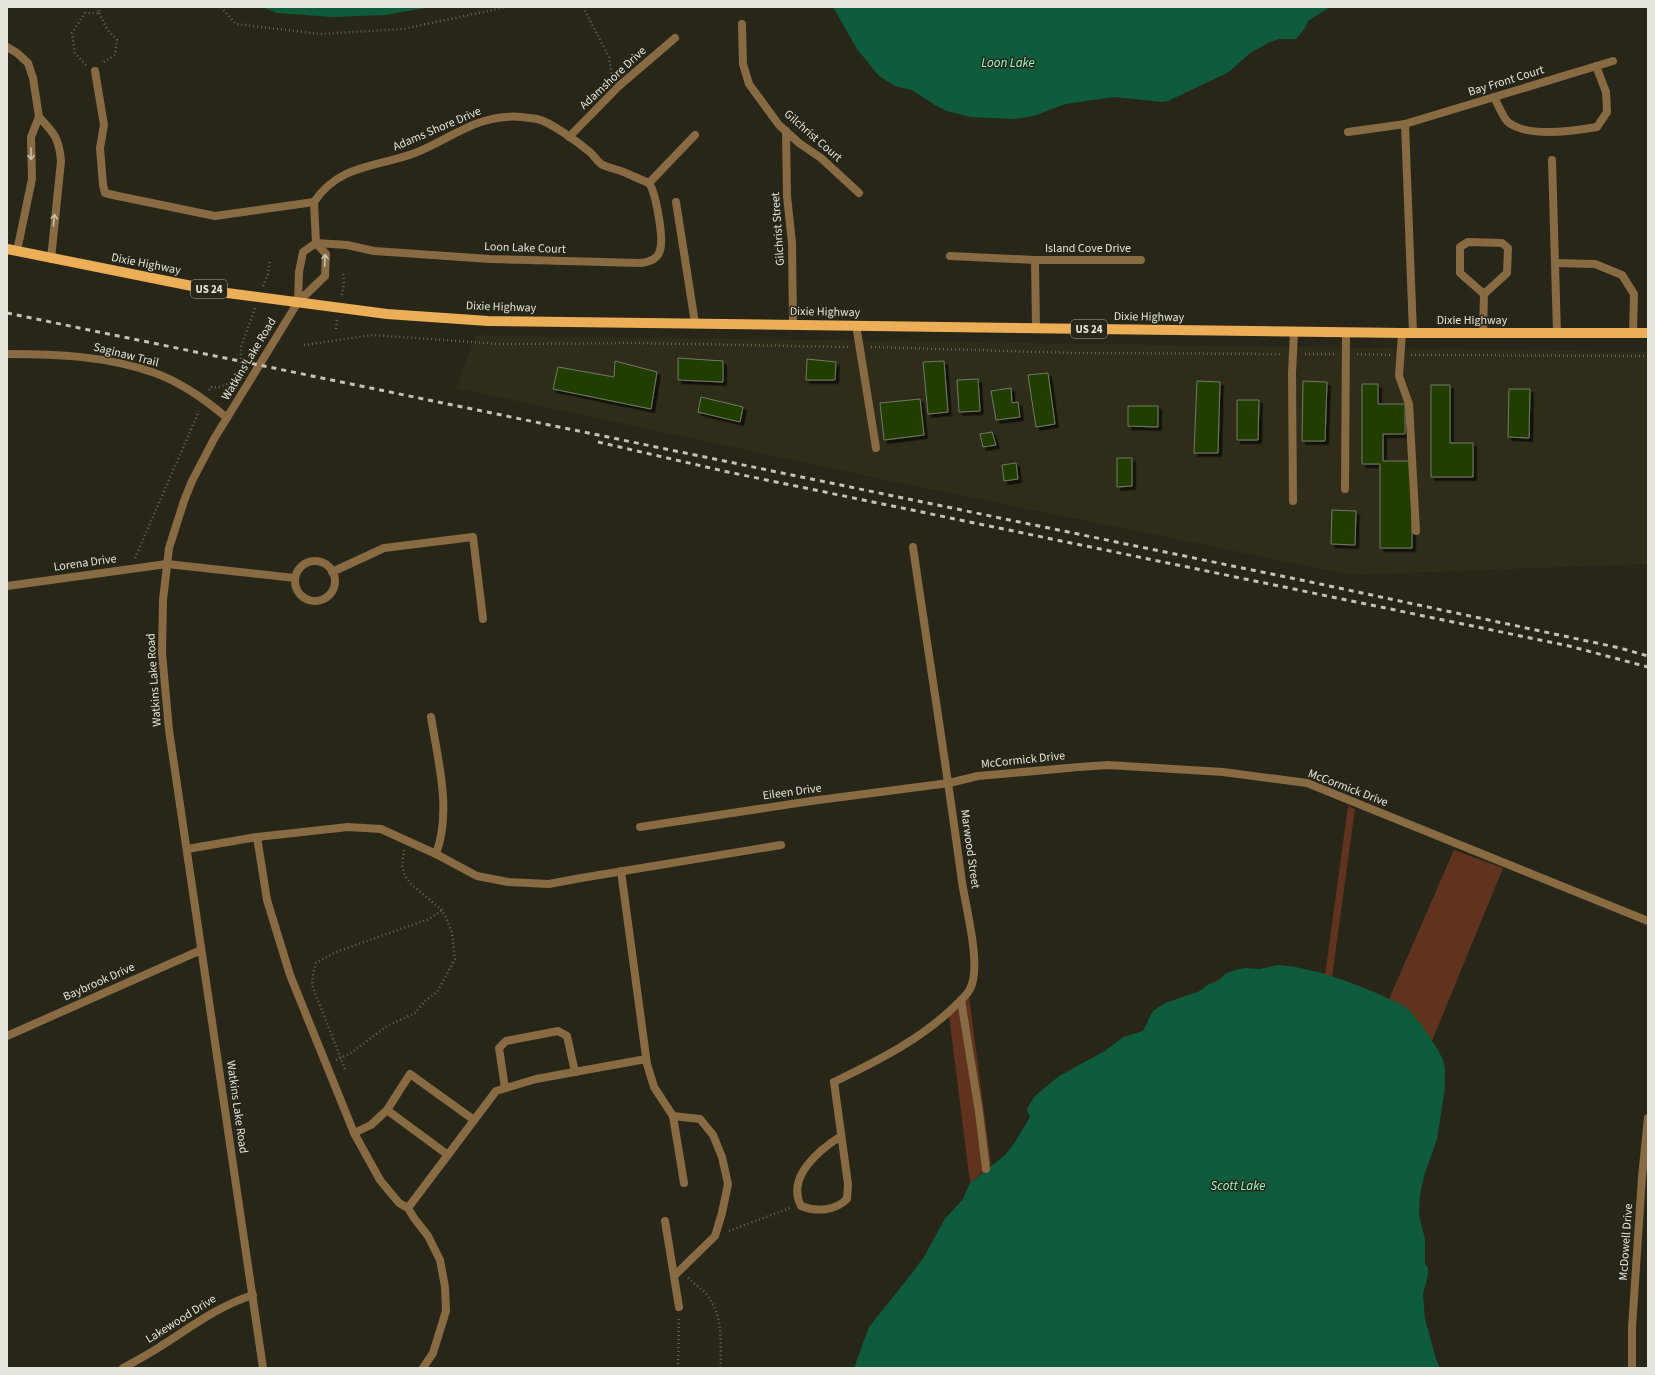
<svg xmlns="http://www.w3.org/2000/svg" width="1655" height="1375" font-family="'Source Sans 3',sans-serif">
	<style>
		.built { fill: #2f2d19 }
		.green { fill: #60331f }
		.water { fill: #0f5c3d }
		.building { fill: #233d01; stroke: #71796b; filter: url(#shadow) }
		.lines { fill: none; stroke-linecap: round; stroke-linejoin: round }
		.path { stroke: #67665a; stroke-width: 2.5; stroke-dasharray: 1 3; stroke-linecap: butt }
		.service { stroke: #886a43; stroke-width: 8 }
		.minor { stroke: #886a43; stroke-width: 8 }
		.primary { stroke: #ecae57; stroke-width: 10 }
		.rail { stroke: #c3c2b8; stroke-width: 3; stroke-dasharray: 5 5; stroke-linecap: butt }
		.oneway { stroke: #c9bfad }
		.labels { text-anchor: middle; dominant-baseline: central; stroke-width: 3; stroke-linejoin: round; paint-order: stroke }
		.shield { fill: #272619; stroke: #acaba1; stroke-width: 1 }
		.shield-label { font-size: 11px; font-weight: bold; fill: #e5e4db }
		.street-label { font-size: 12px; fill: #e5e4db; stroke: #272619 }
		.water-label { font-size: 13px; font-style: italic; fill: #94f8c5; stroke: #272619 }
	</style>
	<defs>
		<filter id="shadow"><feDropShadow dx="3.5" dy="3.5" stdDeviation="0" flood-color="#0009"/></filter>
	</defs>
	<rect width="100%" height="100%" fill="#272619"/>
	<path class="built" d="M476 335 1648 352V564L1351 575 876 478 456 388Z"/>
	<g class="green">
		<path d="M1348 806 1355 809 1332 977 1325 975Z"/>
		<path d="M1454 850 1503 868 1432 1041 1404 1006 1389 999Z"/>
		<path d="M969 996 991 1165 970 1183 949 1016Z"/>
	</g>
	<g class="water">
		<path d="M262 7H431L385 15 332 17 277 13Z"/>
		<path d="M833 7H1330L1308 21 1305 28 1296 39H1279L1268 43 1250 53 1229 72 1168 101 1163 102 1114 97 1065 104 1034 116 1015 119 970 117 947 111 935 105 912 90 895 86 879 76 857 49Z"/>
		<path d="M1277 965C1316 967 1368 988 1404 1006L1410 1011 1423 1027 1438 1050 1443 1060 1445 1068V1088L1437 1139 1424 1176 1420 1195 1419 1215 1425 1239V1263L1428 1268V1275L1423 1294 1425 1319 1436 1359 1440 1368H854L869 1327 909 1277 924 1257 944 1220 963 1199 970 1183 1005 1155 1015 1142 1030 1117 1027 1110 1028 1107 1035 1096 1059 1076 1105 1051 1123 1037 1143 1031 1153 1011 1165 1003 1200 991 1207 985 1219 980 1225 974 1235 970 1245 968 1260 969Z"/>
	</g>
	<g class="building">
		<path d="M678 358 723 361V382L678 380Z"/>
		<path d="M807 359 836 362 835 380H806Z"/>
		<path d="M615 361 657 372 651 409 553 389 558 367 614 377Z"/>
		<path d="M944 361 948 412 928 414 923 362Z"/>
		<path d="M1048 373 1055 424 1036 427 1028 375Z"/>
		<path d="M978 379 980 411 959 412 957 380Z"/>
		<path d="M1197 381 1220 382 1218 453H1194Z"/>
		<path d="M1303 381 1327 382 1325 441H1302Z"/>
		<path d="M1362 384H1378V404H1405V434H1383V461H1412V548H1380V464H1362Z"/>
		<path d="M1431 385H1450V443H1473V477H1431Z"/>
		<path d="M1011 388 1012 403 1018 402 1020 417 996 420 991 391Z"/>
		<path d="M1509 389H1530L1529 438 1508 437Z"/>
		<path d="M701 397 743 407 740 422 698 412Z"/>
		<path d="M920 399 924 435 884 440 880 403Z"/>
		<path d="M1237 400H1259L1258 440H1237Z"/>
		<path d="M1128 406H1158V427L1128 426Z"/>
		<path d="M992 432 996 445 983 447 980 434Z"/>
		<path d="M1117 458H1132V486L1117 487Z"/>
		<path d="M1016 463 1018 479 1004 481 1002 465Z"/>
		<path d="M1332 510 1356 511 1355 545 1331 544Z"/>
	</g>
	<g class="lines">
		<g class="path">
			<path d="M221 7 236 24 320 34 403 29 507 7"/>
			<path d="M583 7 609 57 612 77"/>
			<path d="M99 13 107 29 117 40 115 55 102 63"/>
			<path d="M86 65 75 53 72 33 85 13H99V7"/>
			<path d="M263 286 268 274 270 260"/>
			<path d="M342 295 344 282 343 273"/>
			<path d="M336 329 337 320"/>
			<path d="M304 345 372 335 500 344 634 343 850 347"/>
			<path d="M871 347 1073 353 1282 354"/>
			<path d="M1305 354H1336"/>
			<path d="M1357 354 1390 355"/>
			<path d="M1411 355 1648 356"/>
			<path d="M209 390 210 387H219L230 383 241 369V347L255 308"/>
			<path d="M135 558 199 411"/>
			<path d="M336 1060 351 1053 387 1026 415 1013 425 1001 437 992 455 959 452 933 447 920 442 910 412 885 405 876 402 865 404 850"/>
			<path d="M345 1069 312 985 313 974 316 963 336 952 429 919 442 910"/>
			<path d="M729 1231 790 1208"/>
			<path d="M688 1278C694 1284 701 1288 707 1295 724 1316 720 1343 721 1368"/>
			<path d="M678 1368 679 1317"/>
		</g>
		<g class="service">
			<path d="M95 71 104 125 100 148 103 185 105 193 113 195"/>
			<path d="M1494 97C1498 104 1502 116 1508 122 1527 138 1574 131 1597 127L1607 112 1606 92 1596 66"/>
			<path d="M1552 160 1557 333"/>
			<path d="M676 202 695 323"/>
			<path d="M1555 263 1595 264 1622 275 1634 294 1633 333"/>
			<path d="M856 325 876 448"/>
			<path d="M1402 333 1399 376 1409 404 1416 531"/>
			<path d="M1483 334 1484 294 1460 273V247L1468 242 1502 243 1508 248 1507 273 1484 294"/>
			<path d="M1345 489 1346 332"/>
			<path d="M1293 501 1292 373 1294 332"/>
			<circle cx="315" cy="581" r="20"/>
			<path d="M167 564 295 578"/>
			<path d="M332 572 384 548 473 537 483 619"/>
			<path d="M431 717C438 761 452 811 436 854"/>
			<path d="M257 837 267 900 290 975 354 1133 380 1180 399 1203 408 1208 414 1218 428 1236 440 1260 445 1287 446 1311 433 1353 423 1368"/>
			<path d="M961 1000 979 1112 986 1169"/>
			<path d="M834 1082 848 1184 847 1199C835 1211 816 1212 801 1206 786 1177 819 1150 841 1136"/>
			<path d="M505 1088 499 1048 506 1041 558 1031 567 1036 575 1072"/>
			<path d="M387 1110 410 1074 474 1120"/>
			<path d="M354 1133 371 1125 387 1110 448 1155"/>
			<path d="M408 1208 496 1091 536 1079 646 1059"/>
			<path d="M665 1221 679 1307"/>
			<path d="M674 1276 715 1236 722 1213 728 1184 722 1157 713 1135 700 1119 673 1116 684 1183"/>
		</g>
		<g class="minor">
			<path d="M742 24 743 64 749 84 779 125 799 143 821 158 859 193"/>
			<path d="M7 47 17 53 28 63 33 78 39 117 31 137 32 179 17 251"/>
			<path d="M39 117C54 133 59 138 61 161L51 259"/>
			<path d="M786 131 787 196 792 243 793 325"/>
			<path d="M1348 132 1405 124"/>
			<path d="M569 137 619 86 675 38"/>
			<path d="M649 183 695 135"/>
			<path d="M113 195 215 216 314 202"/>
			<path d="M314 202 316 243 347 245 374 251 490 259 641 263C649 262 658 259 660 250 664 239 656 193 649 183"/>
			<path d="M314 202C339 164 378 167 415 153 453 138 478 113 522 117 527 118 532 118 537 119 551 122 579 143 591 153 594 156 597 161 601 164 606 167 615 169 621 171 631 175 639 179 649 183"/>
			<path d="M950 256 1035 260H1141"/>
			<path d="M1035 260 1036 328"/>
			<path d="M1413 333 1405 124 1613 61"/>
			<path d="M7 354C57 354 107 356 155 373 182 383 206 400 227 418"/>
			<path d="M7 586 167 564"/>
			<path d="M640 827 811 801 949 783 978 776 1079 767 1108 765 1223 772 1307 783 1648 921"/>
			<path d="M187 849 257 837 348 827 381 829 436 854 477 876 508 882 549 884 581 878 781 845"/>
			<path d="M621 871 647 1064 654 1087 673 1116"/>
			<path d="M7 1036 201 950"/>
			<path d="M834 1082C877 1061 922 1039 956 1005 961 1000 967 995 970 989 982 966 966 909 962 882 947 770 929 658 913 547"/>
			<path d="M123 1368C136 1361 149 1354 161 1346 191 1327 218 1306 253 1295"/>
			<path d="M263 1368 169 730 162 653 163 600 169 548 184 501 192 481 214 439 298 302 325 276 326 254 316 243 303 252 299 272 298 302"/>
			<path d="M1632 1368V1328L1642 1177 1648 1118"/>
		</g>
		<path class="primary" d="M7 249 227 293 387 314 488 321 1402 333H1648"/>
		<g class="rail">
			<path d="M7 313 1320 584 1620 648 1648 656"/>
			<path d="M598 442 728 472 1569 646 1648 667"/>
		</g>
	</g>
	<defs><path id="oneway-shaft" d="M-6 0H5M1.5-3L5.5 0L1.5 3" fill="none" stroke-width="1.6" stroke-linecap="round" stroke-linejoin="round"/></defs>
	<g class="oneway">
		<use href="#oneway-shaft" transform="translate(31 154) rotate(89)"/>
		<use href="#oneway-shaft" transform="translate(54 220) rotate(-84)"/>
		<use href="#oneway-shaft" transform="translate(325 260) rotate(-88)"/>
	</g>
	<g class="labels">
		<g class="shield">
			<rect x="191" y="280" width="36" height="18" rx="3"/>
			<rect x="1071" y="320" width="36" height="18" rx="3"/>
		</g>
		<g class="shield-label">
			<text x="209" y="289">US 24</text>
			<text x="1089" y="329">US 24</text>
		</g>
		<g class="street-label">
			<text transform="translate(613 78) rotate(-43)">Adamshore Drive</text>
			<text transform="translate(1506 81) rotate(-17)">Bay Front Court</text>
			<text transform="translate(437 129) rotate(-23)">Adams Shore Drive</text>
			<text transform="translate(813 136) rotate(41)">Gilchrist Court</text>
			<text transform="translate(778 229) rotate(-94)">Gilchrist Street</text>
			<text transform="translate(525 248) rotate(2)">Loon Lake Court</text>
			<text x="1088" y="248">Island Cove Drive</text>
			<text transform="translate(146 264) rotate(11)">Dixie Highway</text>
			<text transform="translate(501 307) rotate(2)">Dixie Highway</text>
			<text transform="translate(825 312) rotate(1)">Dixie Highway</text>
			<text transform="translate(1149 317) rotate(1)">Dixie Highway</text>
			<text x="1472" y="320">Dixie Highway</text>
			<text transform="translate(126 355) rotate(14)">Saginaw Trail</text>
			<text transform="translate(249 359) rotate(-59)">Watkins Lake Road</text>
			<text transform="translate(85 563) rotate(-8)">Lorena Drive</text>
			<text transform="translate(154 680) rotate(-94)">Watkins Lake Road</text>
			<text transform="translate(1023 760) rotate(-6)">McCormick Drive</text>
			<text transform="translate(1348 788) rotate(21)">McCormick Drive</text>
			<text transform="translate(792 792) rotate(-8)">Eileen Drive</text>
			<text transform="translate(970 849) rotate(82)">Marwood Street</text>
			<text transform="translate(99 982) rotate(-24)">Baybrook Drive</text>
			<text transform="translate(237 1107) rotate(82)">Watkins Lake Road</text>
			<text transform="translate(1626 1242) rotate(-86)">McDowell Drive</text>
			<text transform="translate(181 1319) rotate(-32)">Lakewood Drive</text>
		</g>
		<g class="water-label">
			<text x="1008" y="63">Loon Lake</text>
			<text x="1238" y="1186">Scott Lake</text>
		</g>
	</g>
	<rect width="1655" height="1375" fill="none" stroke="#e5e4db" stroke-width="16"/>
</svg>
